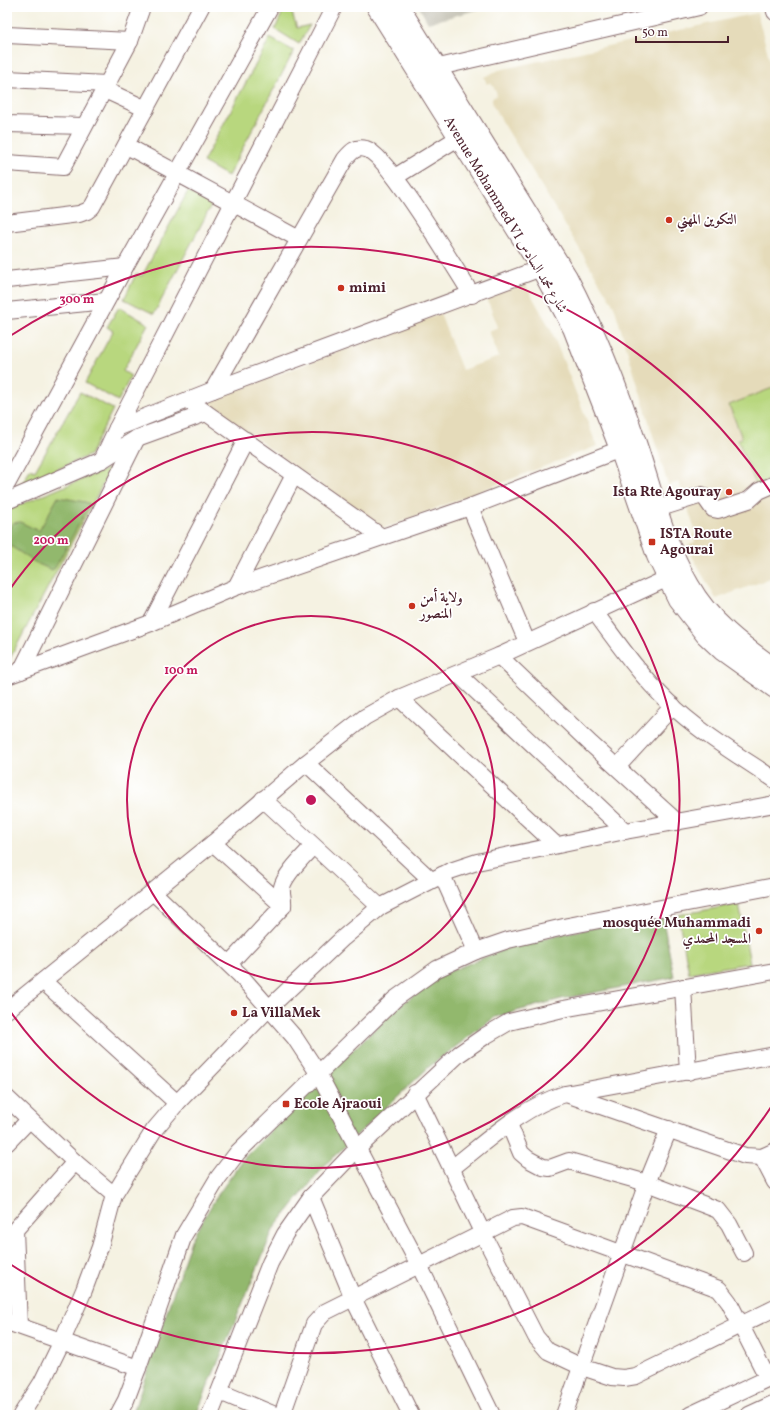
<svg xmlns="http://www.w3.org/2000/svg" width="782" height="1422" font-family="Vollkorn,Amiri,serif">
	<style>
		.built { fill: #e5dbba }
		.industrial { fill: #c7c5b8 }
		.green { fill: #b8d77e; stroke: #817b54 }
		.forest { fill: #92b86d; stroke: #6e6c4c }
		.lines { fill: none; stroke-linecap: round; stroke-linejoin: round }
		.minor-casing { stroke: #86696b; stroke-width: 18 }
		.major-casing { stroke: #86696b; stroke-width: 22 }
		.minor { stroke: #fff; stroke-width: 16 }
		.major { stroke: #fff; stroke-width: 20 }
		.ring { fill: none; stroke: #c2185b; stroke-width: 2 }
		.poi-dot { fill: #c8321e; stroke: #fff; stroke-width: 1.5 }
		.labels { text-anchor: middle; dominant-baseline: central; stroke-width: 3.5; stroke-linejoin: round; paint-order: stroke }
		.street-label { font-size: 14px; fill: #4a1f2b; stroke: #fff }
		.poi-label { font-size: 14px; font-weight: bold; fill: #4a1f2b; stroke: #fff; text-anchor: start }
		.centre { fill: #c2185b; stroke: #fff; stroke-width: 2 }
		.ring-label { font-size: 12px; text-anchor: middle; font-weight: bold; fill: #c2185b; stroke: #fff; stroke-width: 3.5; stroke-linejoin: round; paint-order: stroke }
	</style>
	<rect width="100%" height="100%" fill="#fff"/>
	<filter id="ink" filterUnits="userSpaceOnUse"><feTurbulence type="fractalNoise" baseFrequency=".025" numOctaves="2"/><feDisplacementMap in="SourceGraphic" scale="8" xChannelSelector="R" yChannelSelector="G"/><feConvolveMatrix kernelMatrix="1 2 1 2 8 2 1 2 1" color-interpolation-filters="sRGB"/></filter>
	<filter id="wash" filterUnits="userSpaceOnUse"><feTurbulence type="fractalNoise" baseFrequency=".012" numOctaves="4" result="noise"/><feDisplacementMap in="SourceGraphic" scale="16" xChannelSelector="R" yChannelSelector="G"/><feGaussianBlur stdDeviation="0.9" result="paint"/><feColorMatrix in="noise" values="0 0 0 0 0 0 0 0 0 0 0 0 0 0 0 0 0 1.4 0 .05"/><feComposite in="paint" operator="in"/></filter>
	<g filter="url(#wash)">
		<rect width="100%" height="100%" fill="#f5f2e2"/>
		<g class="built">
			<path d="M757 13 775 80V579L771 578 716 599 693 558 688 545 695 542 693 534 696 533 679 482 668 485 614 306 493 106 492 99 497 94 491 82 487 84 484 77 499 70Z"/>
			<path d="M524 282 551 330 597 446 382 529 205 402 440 314 462 370 499 357 489 331 498 327 486 296Z"/>
		</g>
		<path class="industrial" d="M419 7H488L428 23Z"/>
		<g class="green">
			<path d="M285 7H305V10L292 13 297 28 310 25 299 44 275 29Z"/>
			<path d="M270 38 294 51 228 176 203 162Z"/>
			<path d="M188 191 212 204 154 314 124 299 136 274 142 276Z"/>
			<path d="M119 307 148 324 123 371 131 376 118 401 85 383 113 331 107 327Z"/>
			<path d="M775 387V478L756 485 738 440 742 438 729 405Z"/>
			<path d="M80 392 113 409 90 455 26 483 24 481 30 469 35 471Z"/>
			<path d="M112 467 7 664V514L9 509Z"/>
			<path d="M739 904 750 963 689 973 678 915Z"/>
		</g>
		<g class="forest">
			<path d="M58 497 85 502 90 504 55 568 52 570 36 563 9 545 7 534 12 523 20 522 39 531Z"/>
			<path d="M662 915 674 977 561 999 495 1017 430 1066 327 1163 274 1228 196 1415H130L136 1404 191 1240 217 1196 245 1157 312 1089 399 1006 443 974 510 947 561 934Z"/>
		</g>
	</g>
	<g filter="url(#ink)">
		<g class="lines">
			<defs>
				<g id="minor">
					<path d="M774 7 775 12"/>
					<path d="M7 35 130 41"/>
					<path d="M426 70 699 7"/>
					<path d="M7 79 107 84"/>
					<path d="M105 90 146 109"/>
					<path d="M7 124 84 126"/>
					<path d="M127 146 299 239"/>
					<path d="M7 163 63 167 130 41 142 7"/>
					<path d="M395 177 458 138"/>
					<path d="M7 223 79 214 87 211 92 207 201 7"/>
					<path d="M7 280 125 267"/>
					<path d="M7 311 106 301"/>
					<path d="M213 390 345 159C351 152 356 146 366 149 388 155 456 270 472 295"/>
					<path d="M188 400 382 537"/>
					<path d="M117 428 213 390 541 268"/>
					<path d="M102 460 117 428 334 7"/>
					<path d="M7 484 125 267 270 7"/>
					<path d="M7 501 102 460 137 438 206 413"/>
					<path d="M470 507 527 642"/>
					<path d="M657 509 702 495 706 499 713 509 718 510 749 500 759 491 775 484"/>
					<path d="M236 587 294 475"/>
					<path d="M594 611C617 642 639 674 667 701 699 732 738 755 775 780"/>
					<path d="M151 623 246 440"/>
					<path d="M499 656 591 744 677 822"/>
					<path d="M21 671 137 438"/>
					<path d="M458 674 625 831"/>
					<path d="M7 676 151 623 236 587 470 507 631 445"/>
					<path d="M399 698 556 845"/>
					<path d="M306 763 431 880"/>
					<path d="M617 767 673 706"/>
					<path d="M263 799 380 907"/>
					<path d="M213 843 283 906"/>
					<path d="M442 875 476 951"/>
					<path d="M153 892 240 975 295 1038 318 1073 419 1265 492 1415"/>
					<path d="M229 964 283 906C284 899 281 894 282 887 285 874 304 856 313 846"/>
					<path d="M43 981 177 1103"/>
					<path d="M683 987 688 1072"/>
					<path d="M7 1010 213 843 306 763 365 717 399 698 499 656 679 573"/>
					<path d="M415 1093 483 1234 536 1337 548 1351 582 1367 612 1377 624 1378 636 1376 775 1308"/>
					<path d="M566 1094 745 1156 762 1157 775 1151"/>
					<path d="M7 1098 75 1162 114 1195"/>
					<path d="M509 1124 521 1153 528 1159 543 1167 550 1168 569 1161 647 1183 718 1210 729 1224 744 1253"/>
					<path d="M7 1143 29 1120"/>
					<path d="M762 1157 775 1182"/>
					<path d="M452 1168C488 1140 522 1107 565 1094L775 1055"/>
					<path d="M311 1197 353 1298 411 1415"/>
					<path d="M7 1322 138 1368"/>
					<path d="M19 1326 15 1230 75 1162"/>
					<path d="M220 1392 275 1415"/>
					<path d="M21 1415 42 1382 62 1341 84 1290 100 1247 114 1195 154 1130 177 1103 269 1008 343 938 380 907 450 871 477 862 625 831 775 804"/>
					<path d="M118 1415 126 1400 138 1368 184 1235 218 1178 238 1152 395 999 437 969 476 951 508 940 568 926 775 886"/>
					<path d="M210 1415 270 1263 285 1234 311 1197 358 1148 459 1054 485 1036 509 1022 563 1009 775 971"/>
					<path d="M282 1415 314 1324 325 1312 513 1218 522 1217 719 1289 729 1302 768 1379"/>
					<path d="M564 1415 647 1183 669 1129"/>
					<path d="M690 1415 775 1375"/>
					<path d="M749 1415 775 1403"/>
				</g>
				<g id="major">
					<path d="M377 7 541 268 573 328 620 449 657 556 678 599 706 635 722 650 775 688"/>
					<path d="M399 7 567 277C595 331 617 385 636 443 652 490 663 541 689 585 709 621 742 646 775 669"/>
				</g>
			</defs>
			<use href="#minor" class="minor-casing"/>
			<use href="#major" class="major-casing"/>
			<use href="#minor" class="minor"/>
			<use href="#major" class="major"/>
		</g>
	</g>
	<g class="ring">
		<circle cx="311" cy="800" r="184"/>
		<path d="M8 592A368 368 0 1 1 8 1008"/>
		<path d="M775 1101A553 553 0 0 1 10 1264M10 336A553 553 0 0 1 775 499"/>
	</g>
	<g class="poi-dot">
		<circle cx="669" cy="220" r="4"/>
		<circle cx="341" cy="288" r="4"/>
		<circle cx="729" cy="492" r="4"/>
		<rect x="648" y="538" width="8" height="8" rx="2"/>
		<circle cx="412" cy="606" r="4"/>
		<circle cx="759" cy="931" r="4"/>
		<circle cx="234" cy="1013" r="4"/>
		<rect x="282" y="1100" width="8" height="8" rx="2"/>
	</g>
	<g class="labels">
		<g class="street-label">
			<text transform="translate(505 215) rotate(59)">Avenue Mohammed VI شارع محمد السادس</text>
		</g>
		<g class="poi-label">
			<text x="677" y="220">التكوين المهني</text>
			<text x="349" y="288">mimi</text>
			<text x="721" y="492" text-anchor="end">Ista Rte Agouray</text>
			<text x="660" y="534">ISTA Route<tspan x="660" dy="16">Agourai</tspan></text>
			<text x="420" y="598">ولاية أمن<tspan x="420" dy="16">المنصور</tspan></text>
			<text x="751" y="923" text-anchor="end">mosquée Muhammadi<tspan x="751" dy="16">المسجد المحمدي</tspan></text>
			<text x="242" y="1013">La VillaMek</text>
			<text x="294" y="1104">Ecole Ajraoui</text>
		</g>
	</g>
	<circle cx="311" cy="800" r="6" class="centre"/>
	<g class="ring-label">
		<text x="77" y="303">300 m</text>
		<text x="51" y="544">200 m</text>
		<text x="181" y="674">100 m</text>
	</g>
	<rect width="782" height="1422" fill="none" stroke="#fff" stroke-width="24"/>
	<path d="M636 36v6h92v-6" fill="none" stroke="#4a1f2b" stroke-width="2"/>
	<text x="642" y="36" font-size="12" fill="#4a1f2b" stroke="#ffffff" stroke-width="3" paint-order="stroke">50 m</text>
</svg>
